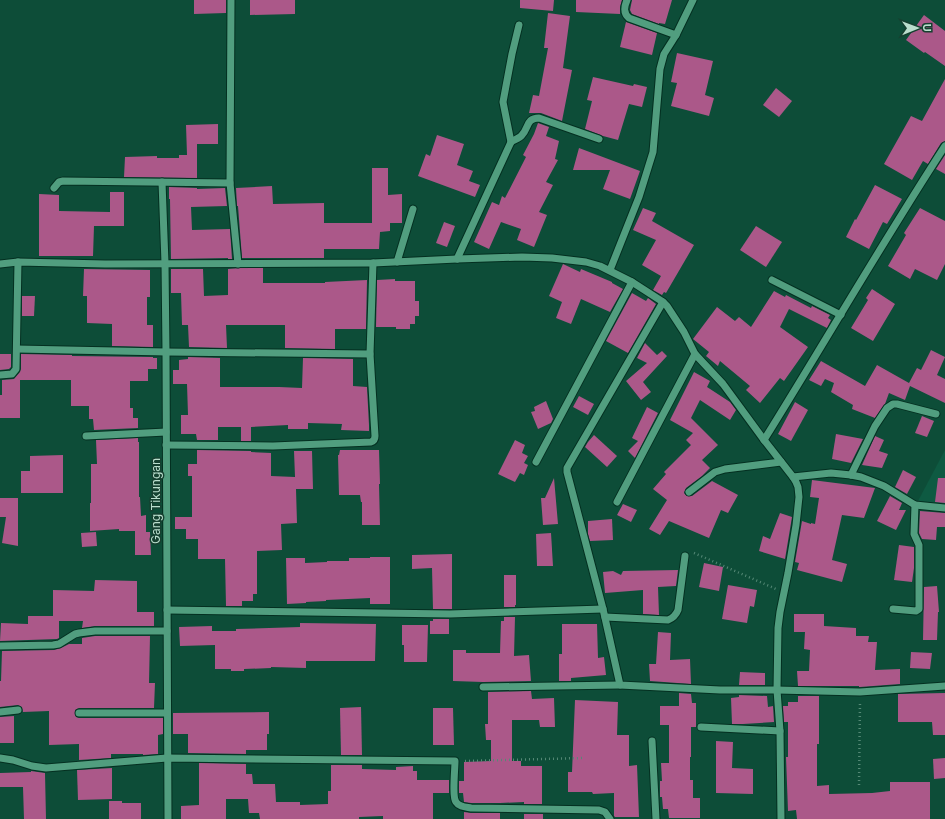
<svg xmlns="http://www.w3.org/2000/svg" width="945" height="819" font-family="Inter,sans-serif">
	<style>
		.built { fill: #0e5a42 }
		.building { fill: #ab5889 }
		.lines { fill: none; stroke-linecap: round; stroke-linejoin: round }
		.minor-casing { stroke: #043021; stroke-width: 9 }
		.path { stroke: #558976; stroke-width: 2.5; stroke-dasharray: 1 3; stroke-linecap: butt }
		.minor { stroke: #519e7f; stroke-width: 7 }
		.labels { text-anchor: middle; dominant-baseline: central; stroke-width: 3; stroke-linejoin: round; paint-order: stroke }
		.street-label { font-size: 12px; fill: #badecd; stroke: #164030 }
	</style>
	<rect width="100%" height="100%" fill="#0d4d38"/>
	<path class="built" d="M945 450V505L918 501Z"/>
	<g class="building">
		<path d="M194 0H226V13L194 14Z"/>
		<path d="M250 0H295V14L250 15Z"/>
		<path d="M520 0H554L553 11 520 8Z"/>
		<path d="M576 0H622L620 7V14L576 12Z"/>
		<path d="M632 0H672L665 24 659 23V24L632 14 630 10Z"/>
		<path d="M548 13 570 16 563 68 572 70 562 121 541 113H529L533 95 539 96 548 48H544Z"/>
		<path d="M924 15 945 31V66L925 52 924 53 906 40Z"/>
		<path d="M626 22 657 33 652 55 620 47Z"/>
		<path d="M677 53 713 61 705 95 714 98 709 116 671 106 677 83 671 82Z"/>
		<path d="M593 77 633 86 634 84 647 87 642 107 629 104 618 140 603 136 585 129 592 101 587 100Z"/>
		<path d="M945 79V141L941 143 928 164 923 161 912 180 884 164 911 116 922 121Z"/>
		<path d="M776 88 792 101 779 117 763 105Z"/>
		<path d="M538 123 549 127 546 136 559 141 555 159 558 160 546 182 553 185 539 212 547 215 534 247 517 240 521 229 501 222 489 249 474 242 492 202 499 205 502 196 505 198 526 157 523 155 534 134Z"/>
		<path d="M218 124V144H197V178L124 177 125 157 157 156V158H179V155H187L186 125Z"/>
		<path d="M437 135 464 144 457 165 473 171 469 181 480 185 475 197 418 176 426 154 430 156Z"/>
		<path d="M579 148 640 171 630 199 603 189 610 170H573Z"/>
		<path d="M945 155V174L936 169Z"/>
		<path d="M372 168H388V195L402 194V223H390V231L380 232 379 249H324V258H242L238 206H237L236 188 272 186 273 204 324 203V223H372Z"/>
		<path d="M875 185 902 199 887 224 883 222 869 249 846 237 855 219 856 220Z"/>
		<path d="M169 187 197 188V189L225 188 227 206 191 207 192 230 230 229 232 259H228V258L171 259 170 199H169Z"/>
		<path d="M110 192H124V226H94L93 256H39V194L59 195V211L110 212Z"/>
		<path d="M643 208 656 213 652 221 694 245 666 293 664 292 662 295 653 290 661 276 642 265 656 240 633 230Z"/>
		<path d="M920 208 945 221V264L937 280 915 269 910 279 888 266 906 235 904 233Z"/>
		<path d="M444 222 455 226 447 247 436 243Z"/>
		<path d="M756 226 782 242 766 267 740 250Z"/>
		<path d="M563 264 580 272 581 269 612 282V283L623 289 610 312 581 299 571 324 556 318 562 302 549 296Z"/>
		<path d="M240 268H263V283H325V282L367 280 366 329H335V349L285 348V325H226L227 348 189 347 188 325H182L181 293H171V269H203L204 296 228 295V269Z"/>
		<path d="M84 269 150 270V297H147V325H153V347L112 346V324L87 323V296H83Z"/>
		<path d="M395 279V281H415V301H419V316H415V324H410V329H396V327H376L377 280Z"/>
		<path d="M872 289 895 304 873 341 851 328 868 300 866 298Z"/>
		<path d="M774 291 785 297 786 295 811 308 812 306 830 315 828 318 831 320 827 328 789 309 780 327 808 347 784 381 780 378 760 403 746 390 750 386 720 361 718 366 706 356 709 352 693 339 717 307 735 321 739 317 751 327Z"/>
		<path d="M632 293 646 301 648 298 656 304 628 353 606 341Z"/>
		<path d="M22 296H35L34 316H22Z"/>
		<path d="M645 343 657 355 662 351 667 356 643 382 651 392 641 400 626 381 647 363 637 358Z"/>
		<path d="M931 350 945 357 937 375 945 379V403L910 386 905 400 889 393 885 404 875 418 852 409 853 405 831 392 834 383 825 379 821 386 809 380 821 361 865 386 877 365 909 383 917 368 921 370Z"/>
		<path d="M0 354H11V367L9 369 0 370Z"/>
		<path d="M21 354 72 355V356L153 357V358H157V369H148V381H130V408H133V418H138V428L94 430 93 419H89V406H71V380H20V418H0V395H2V380L14 379 20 372 21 369Z"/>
		<path d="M188 357 220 358V387H279L302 388 303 358 353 359V386L367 387 369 425V431L341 430 342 424 308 423V429H288V425L251 427V441H241V427H218V440H197L196 434H181V415H188L187 384H173V370H179V360L188 359Z"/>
		<path d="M694 372 710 381 707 387 730 402 736 410 730 420 700 400 691 418 718 445 702 460 710 468 702 476 686 488 684 493 687 496H692L712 481 738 495 728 513 721 510 709 538 669 521 660 535 649 529 667 500 653 489 666 474 664 472 691 445 686 440 693 433 670 420Z"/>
		<path d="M579 396 594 404 588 415 573 407Z"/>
		<path d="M546 401 553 419 551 423 538 429 531 412 535 411 534 407Z"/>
		<path d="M795 402 808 410 791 441 778 434Z"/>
		<path d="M647 407 658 413 635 458 628 451 638 441 632 438Z"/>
		<path d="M922 416 934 421 927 437 915 433Z"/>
		<path d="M836 434 863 439 851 463 832 459Z"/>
		<path d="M594 435 617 456 607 467 585 447 588 442Z"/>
		<path d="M875 436 884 440 879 451 888 454 882 468 862 465Z"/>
		<path d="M138 438V442H139V497H140L141 516 146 515V532H150L151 555H135V531H119V529L90 531V503H91V464H97L96 440Z"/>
		<path d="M515 440 525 445 522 453 528 456 524 463 528 465 524 475 520 473 515 482 498 474Z"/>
		<path d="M197 450 251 451V452L271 453V476L295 477 294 451H312L313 489H296L297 523 281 524 282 550 257 551V594H253V601H242V606H226L225 559H198V539H186V529H175V517H192V476H188V464H197Z"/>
		<path d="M340 450H379L380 484H379L380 525H362V502H361L360 495H339L338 455H339Z"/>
		<path d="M63 455V493H21V471H30V456Z"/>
		<path d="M903 470 916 477 907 494 895 487Z"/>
		<path d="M554 478 558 524 543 525 541 498H545Z"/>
		<path d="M938 478H945V503L935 502Z"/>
		<path d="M812 480 875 488 864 518 842 515 832 560 847 564 842 582 797 570 799 563 795 562 802 521 811 524V523L815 524 819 498 810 497Z"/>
		<path d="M890 496 902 503 899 510H906L896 530 877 521Z"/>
		<path d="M0 498H18V546L2 543 6 517H0Z"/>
		<path d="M623 504 637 510 631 522 617 515Z"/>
		<path d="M920 511 945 513V527H937L936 540 922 539 919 533Z"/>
		<path d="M780 513 792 517 785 559 759 551 763 536 770 539Z"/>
		<path d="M612 519 613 540 590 541 588 534V521Z"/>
		<path d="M96 532 97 546 82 547 81 533Z"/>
		<path d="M551 533 553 566H537L536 534Z"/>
		<path d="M899 545 914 547V568L912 582 894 580Z"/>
		<path d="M452 554V609H433L432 568 412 569V555Z"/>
		<path d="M370 557H390V604H370V598L326 600V601L306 602V603L287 604 286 558H305V563L327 562V561H349V558H370Z"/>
		<path d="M704 563 723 567 719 591 699 587Z"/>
		<path d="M678 570 676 586 658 587 659 615 643 614V590L605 593 603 572 613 571 621 575 623 571Z"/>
		<path d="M504 575H516V605H515V607H504Z"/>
		<path d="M95 580 137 581V612H154V626H95L82 628 83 621H59V638L57 639 0 641 1 623 28 624V616H53V590L94 591Z"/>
		<path d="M728 585 757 590 754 607 750 606 747 623 722 619Z"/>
		<path d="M937 586 939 612H938L937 640H923L924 587Z"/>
		<path d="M794 614H824V626L856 628V636H869L868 642H877L875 670 900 669V684L860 687H859V686H798L797 671H809L810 650 804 649 805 632H794Z"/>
		<path d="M504 617H515L514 656 529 655 531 681 483 682 453 681V650H466V653H500L501 621H504Z"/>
		<path d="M433 619H449V634H430V621H433Z"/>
		<path d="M300 623 376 624 375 661H306V668L271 667V668L244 669V671H231V669H215V645L180 646 179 627 212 626V631H236V629L300 627Z"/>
		<path d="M562 624H597L598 658 604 657 606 675 571 678V681H559V654H562Z"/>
		<path d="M402 625H428L427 662H404V645H402Z"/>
		<path d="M658 632 671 633 670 660 690 659 691 684 650 681 649 664H656Z"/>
		<path d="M95 636H150L149 683H155L154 708H79L75 710V715L76 717 79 718H163V734L158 735V754L143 755V754H111V758L79 760V744L49 745V711L23 712 22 707 18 705 0 707V681H1L2 651 54 650 61 648 69 644H82V638Z"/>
		<path d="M911 652 932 653 930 669 910 668Z"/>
		<path d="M740 672 765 673V685H739Z"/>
		<path d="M531 691 532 699 554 698 555 727H540L539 720H512V761H521V766H542V804H524V802L500 803H471L464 802 463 793H459V781H464V762L491 761V740H486L485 724H488V692Z"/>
		<path d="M679 693 691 694 692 703H696V727H691V757H690V780H693V798H700V818H669L668 809H663L662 797H660V781H662L661 763H669V725H660V706H679Z"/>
		<path d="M945 693V735H933L932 722H898V694Z"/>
		<path d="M739 695 767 696 768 707 773 706 774 722 743 724H732L731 698 739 697Z"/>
		<path d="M798 696H819V744H817V786L829 785V794L872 793 890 791V782H930V819H797L796 810 788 811 786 757H788V722H784L783 706H788V702H798Z"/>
		<path d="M575 700 618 702 617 735H629V766L637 765 639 817H615L614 816V793L593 794 592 792H568V772H572Z"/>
		<path d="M361 707 362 755H341L340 708Z"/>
		<path d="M433 708H453L454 745H433Z"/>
		<path d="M269 712V734H267V750H246V754L188 753V734H173V713Z"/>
		<path d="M14 716V743H0V717Z"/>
		<path d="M716 741 733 742 732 768 753 769V794L716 793Z"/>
		<path d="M945 758V778L934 779 933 759Z"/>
		<path d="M199 763 246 764V774H252L253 784H275L276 802H300V805L328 804V791H331V765H362V769L396 770V767L413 766V771H417V780H449V793H433V819H383V816L359 817V819H260L259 813H249L248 799H226V819H181V806L199 805Z"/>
		<path d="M112 768V799L78 800 77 770Z"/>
		<path d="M31 771 45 773 46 819H24L23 787H0V773L31 772Z"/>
		<path d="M109 801H122V803H141V819H109Z"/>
		<path d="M464 812 471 813H500V819H464Z"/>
		<rect x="524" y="814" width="19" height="5"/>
	</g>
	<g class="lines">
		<defs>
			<g id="minor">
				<path d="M231 0 230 183 238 264"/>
				<path d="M627 0C624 7 623 13 629 18L676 35"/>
				<path d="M511 142C514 140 520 138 522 135 529 128 526 118 539 118L599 139"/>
				<path d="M162 182 165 263 166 352 168 819"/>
				<path d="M54 188 59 182 63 181 230 183"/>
				<path d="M457 259 511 142 503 102 512 54 519 25"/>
				<path d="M397 262 413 209"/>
				<path d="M0 264 18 262 105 264 373 263 457 259 522 257 552 258 586 262 600 266 632 282 663 302 667 306 684 332 695 354 723 384 764 440 793 477 796 482 798 487 799 497 796 525 788 573 780 612 778 628 777 690 780 731 781 819"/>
				<path d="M610 270 639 197 653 152 660 69 664 54 676 35 693 0"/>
				<path d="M772 280 841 315"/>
				<path d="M663 302 567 468V472L603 609 620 685 720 690H777L860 692 945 686"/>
				<path d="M17 349 166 352 370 354"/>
				<path d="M0 375 12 374 16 369 18 262"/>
				<path d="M86 436 166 432"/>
				<path d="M764 440C825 342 882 243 945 146"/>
				<path d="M166 445 273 446 371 442C374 441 375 439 375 436L370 354 373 263"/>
				<path d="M536 462 632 282"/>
				<path d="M851 475 875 426 887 408 893 404H897L936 414"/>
				<path d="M793 477 831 473 851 475 861 477 884 486 915 505 945 508"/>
				<path d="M689 492 715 472 725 469 781 462"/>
				<path d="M617 502 695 354"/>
				<path d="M893 609 916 611 919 609V545L914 534 915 505"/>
				<path d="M167 610 450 614 603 609"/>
				<path d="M605 617 668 620C673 618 676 615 678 610L685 556"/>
				<path d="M0 646 53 645 59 644 75 634 79 633 95 631H167"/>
				<path d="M483 687 620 685"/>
				<path d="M0 712 18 710"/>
				<path d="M79 713H167"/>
				<path d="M701 727 780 731"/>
				<path d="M652 741 656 819"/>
				<path d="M0 758 13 760 32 766 46 768 167 758 455 761C455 769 452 797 456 802 459 807 466 807 471 808L599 810 605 812 610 819"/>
			</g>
		</defs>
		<use href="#minor" class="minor-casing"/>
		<g class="path">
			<path d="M694 553 776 589"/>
			<path d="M465 761 583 758"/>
			<path d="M859 785 860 702"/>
		</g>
		<use href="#minor" class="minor"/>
	</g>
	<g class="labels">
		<g class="street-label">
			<text transform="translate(155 501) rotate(-90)">Gang Tikungan</text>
		</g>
	</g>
	<g transform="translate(917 28) rotate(89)" stroke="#164030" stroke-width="3" paint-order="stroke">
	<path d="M0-3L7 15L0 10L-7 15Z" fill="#badecd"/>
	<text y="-6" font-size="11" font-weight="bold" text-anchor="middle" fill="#badecd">U</text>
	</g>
</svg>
